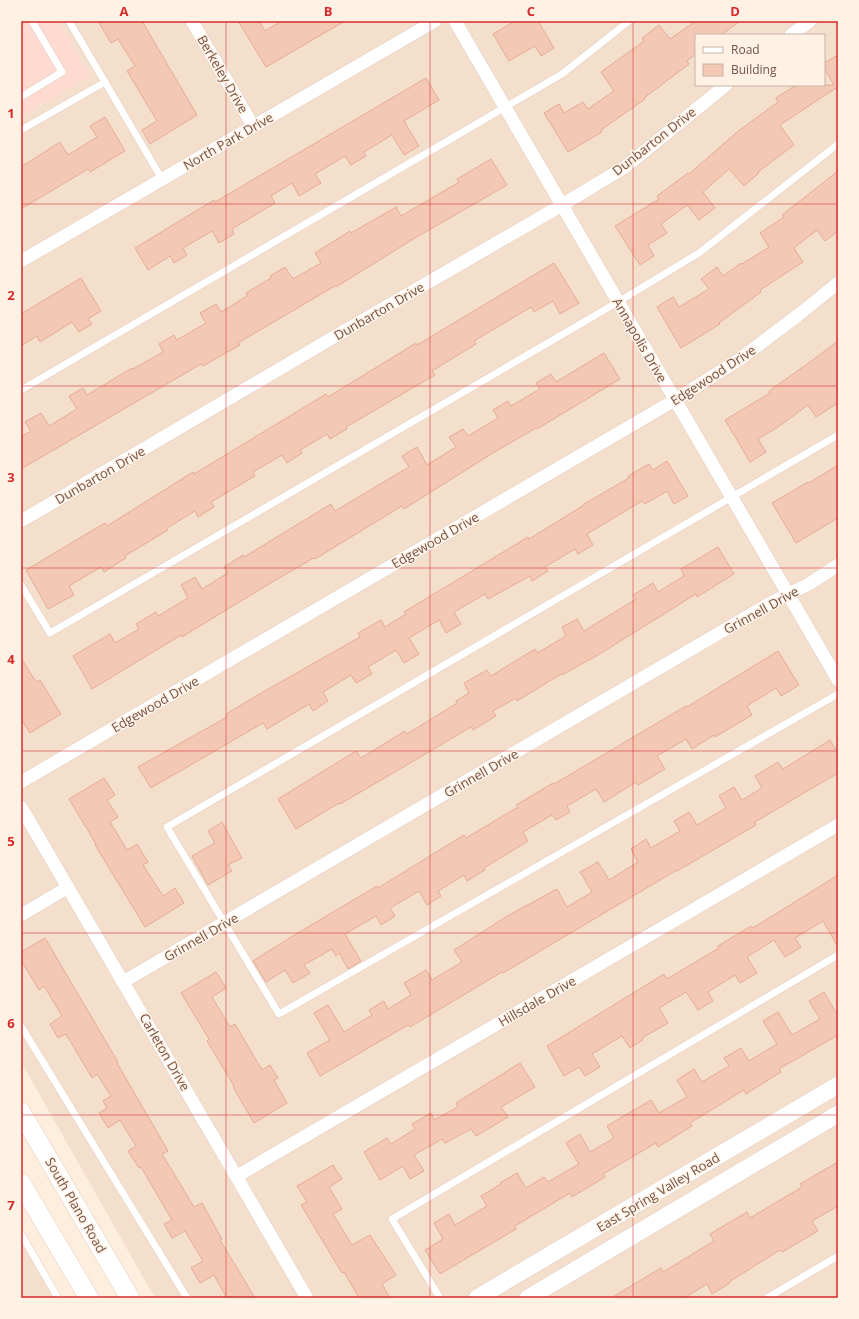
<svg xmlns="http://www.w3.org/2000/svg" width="859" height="1319" font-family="'Open Sans',sans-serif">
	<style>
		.residential { fill: #f4dfcd; fill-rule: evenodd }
		.commercial { fill: #fedad1 }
		.building { fill: #f3c8b5; stroke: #e6ac95 }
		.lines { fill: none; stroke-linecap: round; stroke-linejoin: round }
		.service-casing { stroke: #e3cbbe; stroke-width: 8 }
		.minor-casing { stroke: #e3cbbe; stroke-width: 14 }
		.tertiary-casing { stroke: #e3cbbe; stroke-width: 18 }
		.secondary-casing { stroke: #e8cbba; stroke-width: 20 }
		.service { stroke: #fff; stroke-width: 7 }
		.minor { stroke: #fff; stroke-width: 13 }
		.tertiary { stroke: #fff; stroke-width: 17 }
		.secondary { stroke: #fff; stroke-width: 19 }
		.grid { fill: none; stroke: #d62828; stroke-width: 1; stroke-opacity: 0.55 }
		.labels { text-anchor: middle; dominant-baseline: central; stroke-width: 3; stroke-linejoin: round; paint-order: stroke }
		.street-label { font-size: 13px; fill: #735246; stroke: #fff2e5 }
		.neatline { fill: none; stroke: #d62828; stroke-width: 1.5 }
		.grid-label { font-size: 13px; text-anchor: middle; font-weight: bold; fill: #d62828 }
	</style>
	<rect width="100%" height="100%" fill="#fdeede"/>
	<g class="residential">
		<path d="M58 21H838V1298H155L21 1062V117L90 76ZM696 35H824V85H696Z"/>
		<path d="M21 1230 60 1298H21Z"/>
	</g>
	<path class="commercial" d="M21 21H58L90 76 21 117Z"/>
	<g class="building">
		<path d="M98 21H142L197 115 150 144 142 130 157 121 127 71 135 66 118 39 111 43Z"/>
		<path d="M238 21H259L265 31 281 21H345L266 67Z"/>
		<path d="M515 21H538L554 48 541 56 535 46 509 61 493 34Z"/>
		<path d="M696 21H740L721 35H696V54L687 61 689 64 644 98 645 99 601 130 602 132 568 152 544 113 559 104 564 113 583 102 588 109 614 91 601 72 644 41 642 38 659 25 670 39Z"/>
		<path d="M838 55V91L836 88 780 125 794 145 758 172 759 173 744 186 729 169 703 192 715 208 699 220 687 205 661 224 667 233 648 245 654 256 640 265 615 226 659 199 657 196 688 173 689 174 737 132 778 102 776 98 796 85H834L824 68V63Z"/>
		<path d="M426 78 439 100 404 121 419 146 404 155 392 135 364 152 366 156 351 165 345 156 315 174 321 183 299 196 292 183 271 196 275 203 232 229 234 234 219 243 212 231 183 248 187 255 174 263 170 256 148 270 135 248 214 200 215 202Z"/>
		<path d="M105 117 125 151 90 172 88 169 21 209V167L60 142 68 155 97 137 90 126Z"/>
		<path d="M491 159 507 185 415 238 336 287 335 286 238 343 240 345 203 366 201 364 21 469V437L31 431 25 422 41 413 49 426 77 409 69 396 83 388 87 395 132 368 133 369 163 352 159 344 174 335 177 340 206 323 200 313 216 304 221 312 247 296 246 293 271 278 270 276 285 267 293 279 321 263 315 253 350 231 351 233 396 207 401 216 459 182 457 179Z"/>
		<path d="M838 171V231L825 241 817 230 794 248 803 262 760 290 761 292 719 323 720 324 681 348 657 307 673 297 679 307 709 289 701 279 717 267 723 276 741 263 742 264 769 247 760 233 784 217 782 215Z"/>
		<path d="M554 263 579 303 560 314 553 301 534 312 531 307 474 341 476 344 432 371 435 375 346 427 347 429 330 439 327 434 300 450 302 453 287 463 282 455 253 472 255 476 211 502 214 507 198 517 195 511 167 528 168 530 125 556 126 558 104 572 101 567 69 586 74 595 48 609 26 570 105 523 107 526 193 472 194 474 326 394 328 397 416 343 417 345Z"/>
		<path d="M81 278 101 311 88 319 92 324 79 332 72 322 40 342 37 336 21 346V314Z"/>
		<path d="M838 341V403L816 417 808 405 778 427 758 439 766 452 750 462 725 420 770 393 769 391 810 362Z"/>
		<path d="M604 353 620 379 537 429 536 428 493 453 404 509 402 506 315 559 314 558 269 584 182 637 181 635 92 689 73 656 110 634 115 643 139 629 136 624 156 612 158 616 188 598 181 585 195 577 202 589 228 573 224 567 243 555 244 557 331 504 335 511 409 467 402 456 417 447 427 465 456 447 449 437 463 429 468 436 498 418 493 410 508 401 511 406 540 389 536 383 551 374 556 382Z"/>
		<path d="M667 461 688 496 674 504 667 491 645 504 642 501 587 534 593 545 578 554 575 549 545 567 548 571 532 581 530 576 488 599 485 594 454 612 461 624 446 633 439 620 409 638 419 654 404 663 396 650 368 667 372 674 356 683 351 675 323 692 328 701 313 711 309 704 267 729 263 723 151 788 138 767 227 717 226 714 263 692 360 637 358 633 381 620 385 627 406 614 404 612 528 537 529 539 584 505V504L629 478 628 476 649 464 653 470Z"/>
		<path d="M838 465V518L796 543 772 503 808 482 809 483Z"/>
		<path d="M718 547 734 574 697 597 696 594 598 655 562 675 561 674 517 701 516 698 493 711 496 716 473 730 471 727 383 779 340 804 339 803 296 829 278 799 356 751 361 758 405 731 407 734 457 703 456 701 469 693 464 683 487 670 491 676 535 649 537 653 566 636 562 627 577 619 584 631 636 599 633 595 653 583 658 592 684 576 681 569Z"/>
		<path d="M778 651 799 685 781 696 776 688 747 706 752 715 715 737 714 735 692 749 686 739 657 756 665 769 638 785 636 782 604 802 596 789 567 806 570 812 556 820 552 815 523 832 528 841 484 868 485 870 467 881 464 875 438 891 441 896 427 905 419 891 390 908 395 916 381 925 376 916 345 934 361 961 348 969 339 953 336 956 332 949 304 965 310 973 293 983 285 970 266 982 253 961 296 934 377 886 378 888 464 835 466 838 518 807 516 805 553 783 554 784 686 706 687 707Z"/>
		<path d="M21 658 36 682 40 680 61 714 30 733 21 719Z"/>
		<path d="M830 740 838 753V773L755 822 756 825 720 846 677 871V870L503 973 502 972 410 1027 408 1025 320 1076 307 1053 330 1040 314 1013 328 1005 344 1032 372 1015 369 1010 384 1001 388 1009 411 995 404 983 426 970 432 980 462 962 454 950 509 915 557 889 567 907 592 892 580 872 598 862 609 880 638 862 631 849 646 839 651 848 680 831 674 821 689 812 697 825 726 808 719 796 734 787 742 800 762 788 755 776 778 762 783 769Z"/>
		<path d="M104 778 115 795 107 800 118 817 110 822 127 850 137 844 148 862 143 865 163 896 175 888 184 903 145 927 95 845 96 844 69 799Z"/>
		<path d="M222 822 242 858 228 865 232 871 208 885 192 856 215 843 208 831Z"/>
		<path d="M838 875V947L823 921 795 938 801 947 785 957 774 940 747 957 757 973 740 983 735 975 708 992 713 1001 698 1010 686 992 659 1008 668 1023 642 1038 643 1040 630 1048 622 1036 592 1054 600 1067 585 1076 579 1067 564 1076 547 1046 664 974 667 979 719 948 718 946 751 926 753 928Z"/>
		<path d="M45 938 118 1062 117 1063 168 1151 162 1154 194 1207 202 1203 222 1239 220 1240 255 1298H227L214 1275 200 1283 191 1268 203 1261 185 1231 172 1238 164 1224 172 1220 141 1167 139 1168 128 1151 136 1146 120 1120 108 1128 99 1113 107 1108 103 1101 111 1096 97 1074 92 1078 66 1034 58 1038 50 1024 62 1016 44 986 39 990 21 960V952Z"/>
		<path d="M216 972 226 988 212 997 230 1027 235 1024 262 1070 270 1065 278 1078 274 1080 287 1103 254 1123 233 1087 234 1086 207 1041 209 1039 181 993Z"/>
		<path d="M824 992 838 1016V1035L779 1069 781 1072 746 1094 744 1090 690 1123 692 1126 658 1147 656 1143 603 1174 605 1177 572 1197 570 1193 515 1226 516 1229 440 1274 425 1250 443 1239 434 1223 449 1214 455 1225 487 1206 481 1196 501 1184 500 1183 517 1173 526 1188 544 1177 548 1182 579 1164 566 1143 580 1134 590 1152 614 1138 607 1126 651 1100 659 1113 687 1097 677 1080 694 1069 702 1082 729 1066 724 1058 741 1048 749 1061 777 1044 763 1021 778 1012 792 1035 820 1019 809 1001Z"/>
		<path d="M520 1063 535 1087 501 1107 508 1117 476 1136 471 1129 445 1143 442 1139 414 1155 424 1171 410 1179 403 1166 380 1180 364 1152 387 1138 391 1144 415 1129 412 1124 431 1113 434 1120 458 1107 456 1103Z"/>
		<path d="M838 1162V1206L812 1221 818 1231 782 1252 780 1250 729 1282 730 1283 712 1294 707 1284 684 1298H611L661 1268 663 1272 714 1241 710 1234 747 1212 750 1218 802 1187 800 1184Z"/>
		<path d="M333 1165 342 1179 329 1187 342 1209 333 1214 352 1245 370 1235 396 1275 382 1284 390 1298H359L344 1272 342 1273 301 1205 307 1202 297 1186Z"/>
	</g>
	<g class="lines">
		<defs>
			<g id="service">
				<path d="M69 21 162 179"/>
				<path d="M21 97 62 72 32 21"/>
				<path d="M21 130 105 82"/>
				<path d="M21 390 562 74 629 21"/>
				<path d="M838 435 167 827 279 1014 838 694"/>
				<path d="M21 585 50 633 618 302 699 253 838 144"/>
				<path d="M21 1026 187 1298"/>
				<path d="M21 1234 58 1298"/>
				<path d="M440 1298 392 1219 838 955"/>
				<path d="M767 1298 838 1256"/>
			</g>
			<g id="minor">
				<path d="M192 21 253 126"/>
				<path d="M455 21 838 680"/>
				<path d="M791 35 810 21"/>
				<path d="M21 261 435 21"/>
				<path d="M21 521 327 341 562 205 625 167 726 85"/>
				<path d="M21 782 675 400 740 359 797 316 838 283"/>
				<path d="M21 807 307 1298"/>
				<path d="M21 915 67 888"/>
				<path d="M123 982 772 602 809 584 838 565"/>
				<path d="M237 1176 838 825"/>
			</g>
			<g id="tertiary">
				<path d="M477 1298 838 1085"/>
				<path d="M528 1298 838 1114"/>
			</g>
			<g id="secondary">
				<path d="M21 1112 130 1298"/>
				<path d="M21 1183 89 1298"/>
			</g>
		</defs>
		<use href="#service" class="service-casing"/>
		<use href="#minor" class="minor-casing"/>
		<use href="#tertiary" class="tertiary-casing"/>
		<use href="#secondary" class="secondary-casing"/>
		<use href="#service" class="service"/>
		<use href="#minor" class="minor"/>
		<use href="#tertiary" class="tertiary"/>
		<use href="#secondary" class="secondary"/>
	</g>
	<path class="grid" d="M226 21V1298M430 21V1298M633 21V1298M21 204H838M21 386H838M21 568H838M21 751H838M21 933H838M21 1115H838"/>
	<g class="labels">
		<g class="street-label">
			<text transform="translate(223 74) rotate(60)">Berkeley Drive</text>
			<text transform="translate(228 141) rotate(-30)">North Park Drive</text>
			<text transform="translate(654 141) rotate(-38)">Dunbarton Drive</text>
			<text transform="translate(379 311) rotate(-30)">Dunbarton Drive</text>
			<text transform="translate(640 340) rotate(60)">Annapolis Drive</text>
			<text transform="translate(713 375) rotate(-33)">Edgewood Drive</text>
			<text transform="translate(100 475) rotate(-30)">Dunbarton Drive</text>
			<text transform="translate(435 540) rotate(-30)">Edgewood Drive</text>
			<text transform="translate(761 610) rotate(-29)">Grinnell Drive</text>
			<text transform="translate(155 704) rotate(-30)">Edgewood Drive</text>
			<text transform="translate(481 773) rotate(-30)">Grinnell Drive</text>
			<text transform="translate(201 937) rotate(-30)">Grinnell Drive</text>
			<text transform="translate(537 1001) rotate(-30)">Hillsdale Drive</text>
			<text transform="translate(165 1052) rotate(60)">Carleton Drive</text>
			<text transform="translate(658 1192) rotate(-31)">East Spring Valley Road</text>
			<text transform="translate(76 1205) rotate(60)">South Plano Road</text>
		</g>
	</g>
	<rect width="859" height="1319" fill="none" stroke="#fff2e5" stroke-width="44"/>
	<rect x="695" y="34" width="130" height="52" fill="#fff2e5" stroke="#c7b2a5"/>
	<rect x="703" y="47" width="20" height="6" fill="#ffffff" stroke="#c7b2a5"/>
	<text x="731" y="54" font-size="12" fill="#735246">Road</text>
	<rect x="703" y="64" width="20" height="12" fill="#f3c8b5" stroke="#c7b2a5"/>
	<text x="731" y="74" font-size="12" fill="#735246">Building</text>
	<rect x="22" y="22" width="815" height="1275" class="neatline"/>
	<g class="grid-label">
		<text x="124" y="16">A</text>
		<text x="328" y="16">B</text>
		<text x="531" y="16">C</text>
		<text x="735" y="16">D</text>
		<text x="11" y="118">1</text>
		<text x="11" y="300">2</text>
		<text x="11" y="482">3</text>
		<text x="11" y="664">4</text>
		<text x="11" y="846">5</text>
		<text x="11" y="1028">6</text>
		<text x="11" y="1210">7</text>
	</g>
</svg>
